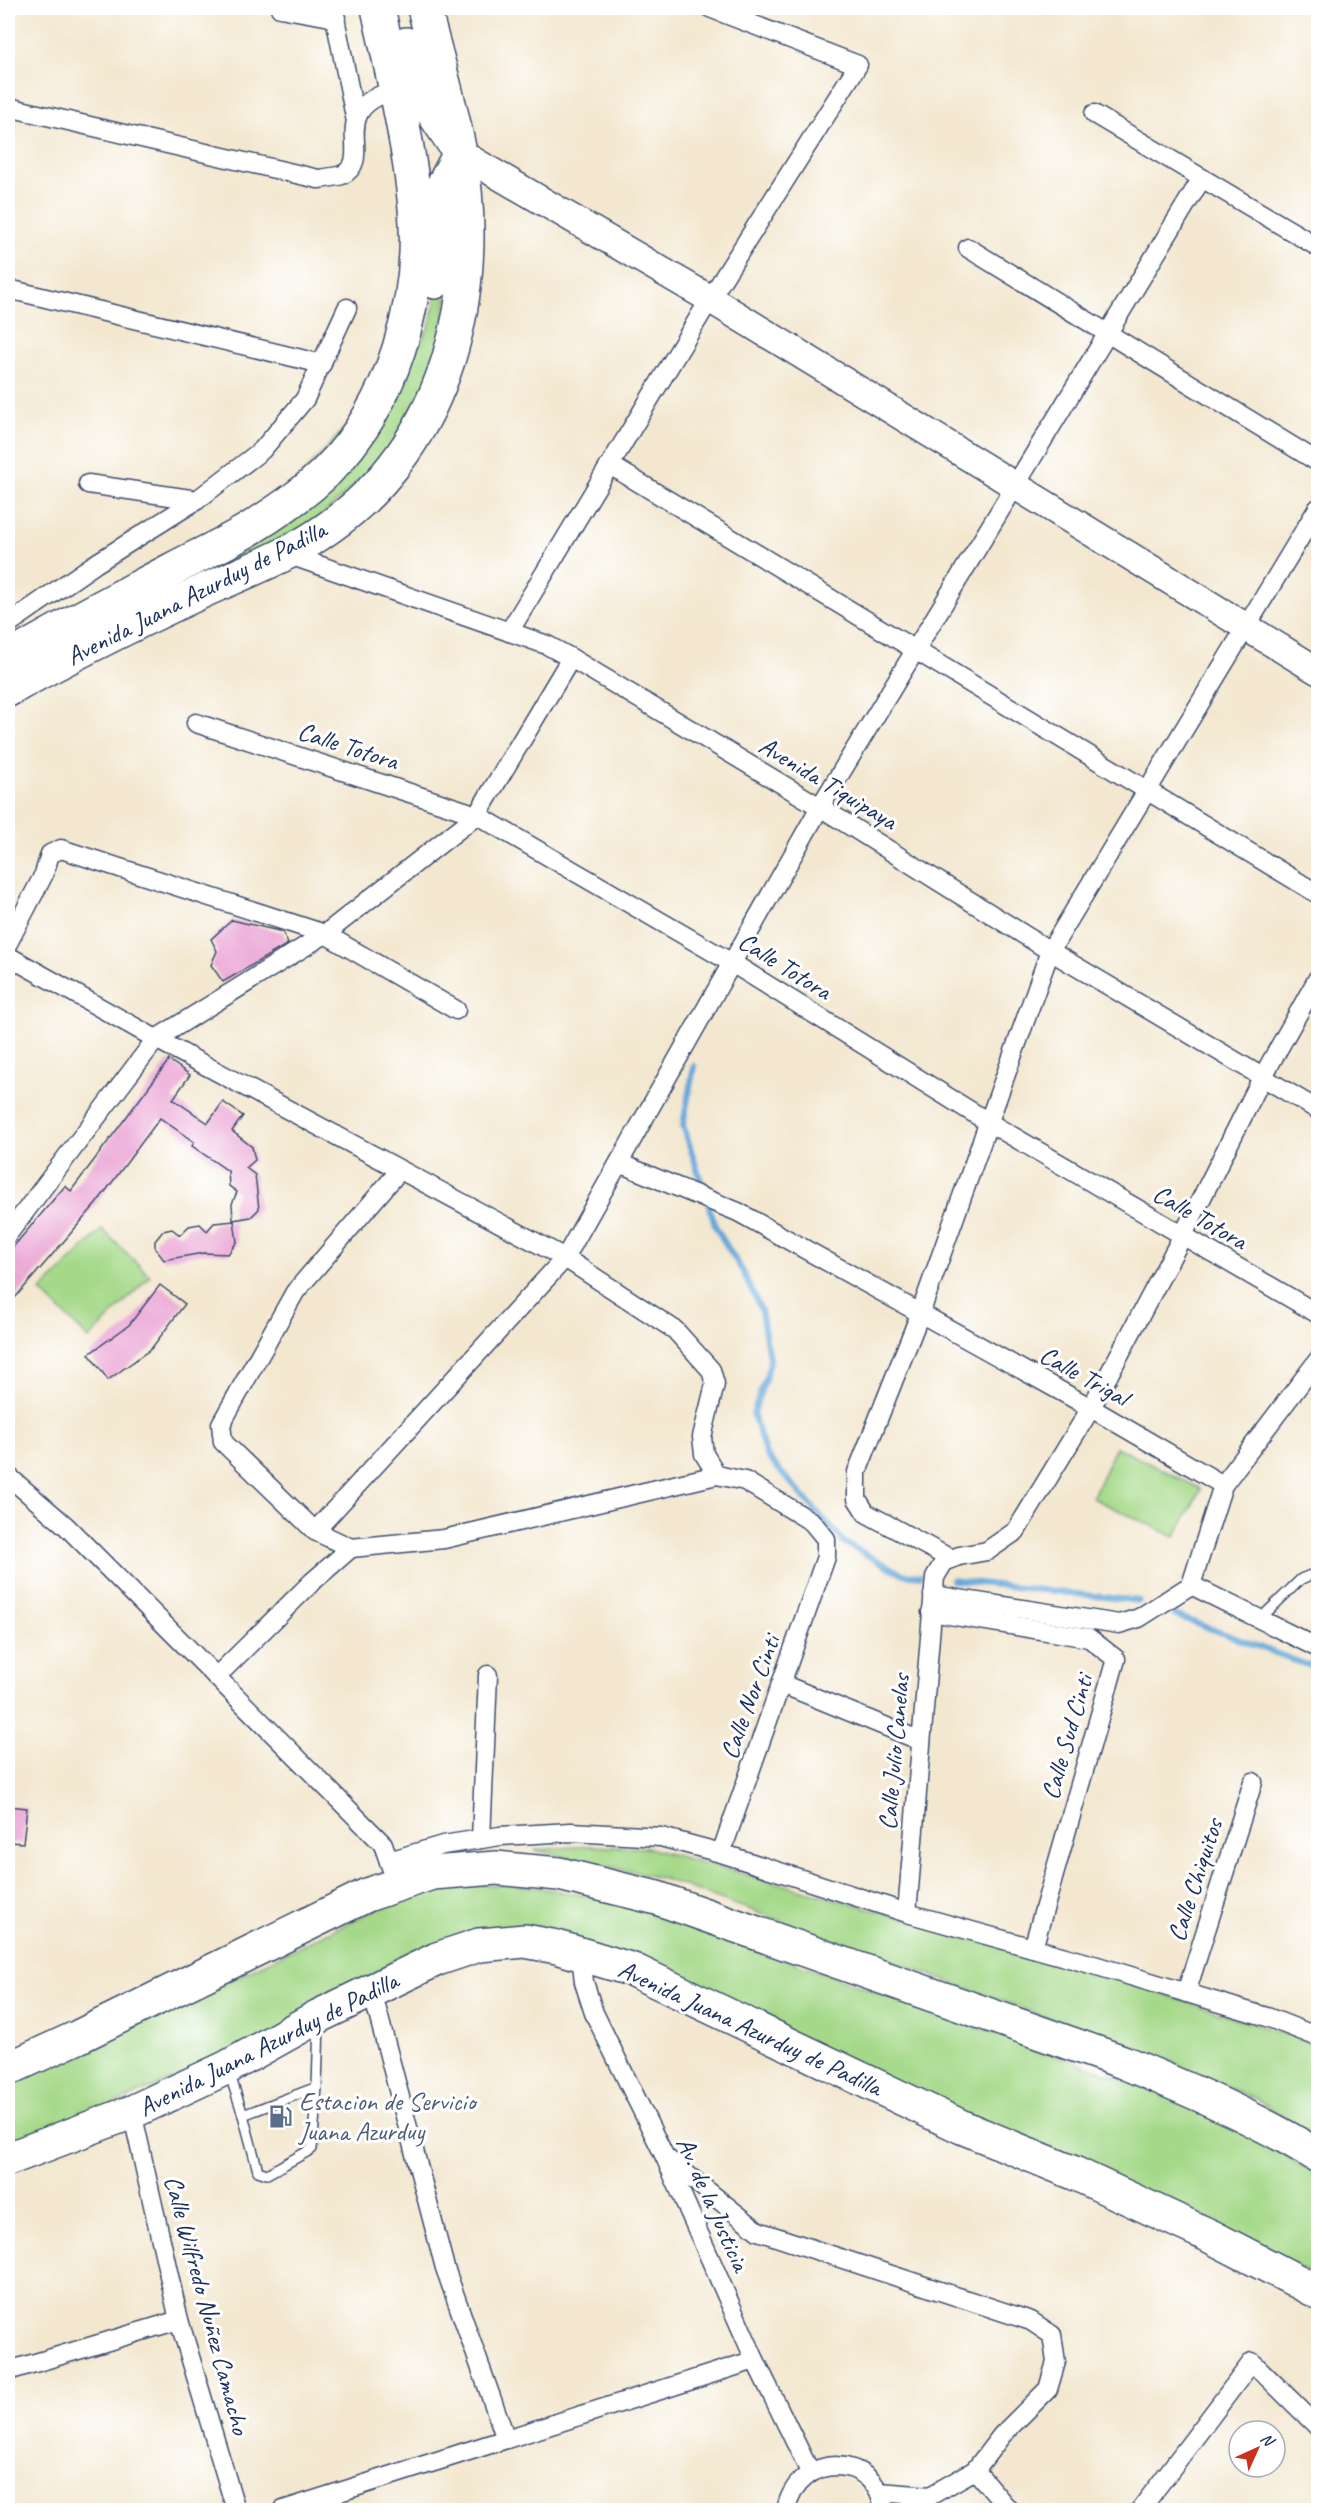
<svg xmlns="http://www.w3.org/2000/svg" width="1326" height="2518" font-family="Caveat,sans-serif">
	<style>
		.green { fill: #a5d989; stroke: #608474; stroke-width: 1.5 }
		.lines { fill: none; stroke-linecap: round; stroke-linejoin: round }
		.stream { stroke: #65a8da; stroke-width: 6 }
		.building { fill: #eba6d5 }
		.lane-casing { stroke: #3b4b6f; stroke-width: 12 }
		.street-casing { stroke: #3b4b6f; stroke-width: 21 }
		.secondary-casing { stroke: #3b4b6f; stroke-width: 30 }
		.highway-casing { stroke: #3b4b6f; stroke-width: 36 }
		.lane { stroke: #fff; stroke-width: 9 }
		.street { stroke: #fff; stroke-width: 18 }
		.secondary { stroke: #fff; stroke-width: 27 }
		.highway { stroke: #fff; stroke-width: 33 }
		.labels { text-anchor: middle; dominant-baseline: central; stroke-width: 6; stroke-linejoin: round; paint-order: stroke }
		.street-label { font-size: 26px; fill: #1b2f5e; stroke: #fff }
		.service-label { font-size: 26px; fill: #4e5e75; stroke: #fff; text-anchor: start }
	</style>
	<rect width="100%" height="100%" fill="#fff"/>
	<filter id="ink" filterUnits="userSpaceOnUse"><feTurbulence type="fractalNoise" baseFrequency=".0167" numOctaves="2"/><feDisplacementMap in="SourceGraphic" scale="12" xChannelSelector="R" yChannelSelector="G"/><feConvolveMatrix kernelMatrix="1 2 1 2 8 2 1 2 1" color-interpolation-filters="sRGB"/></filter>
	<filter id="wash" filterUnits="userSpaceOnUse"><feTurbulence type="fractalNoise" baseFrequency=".008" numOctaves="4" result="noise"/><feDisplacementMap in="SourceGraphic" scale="24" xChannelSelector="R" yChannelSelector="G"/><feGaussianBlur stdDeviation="1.35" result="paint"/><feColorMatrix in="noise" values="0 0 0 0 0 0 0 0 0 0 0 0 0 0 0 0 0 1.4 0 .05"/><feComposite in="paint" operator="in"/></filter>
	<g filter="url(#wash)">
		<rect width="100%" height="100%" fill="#f3e7cf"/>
		<g class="green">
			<path d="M454 247 438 359 388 454 315 522 176 593 163 587 237 548 416 348 429 328 439 282Z"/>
			<path d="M102 1229 150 1276 89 1339 41 1291Z"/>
			<path d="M1116 1447 1201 1489 1175 1537 1092 1498Z"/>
			<path d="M588 1846 648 1848 711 1865 1061 1961 1318 2045V2139L1257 2100 1179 2065 665 1879 535 1850Z"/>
			<path d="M475 1884 527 1886 601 1898 688 1925 1174 2097 1228 2121 1318 2176V2276L531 1933 8 2147V2083L210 1990 381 1907 420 1893Z"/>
		</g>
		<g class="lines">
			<g class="stream">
				<path d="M694 1066 683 1125 716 1228 743 1272 761 1310 770 1364 753 1414 766 1455 845 1543 902 1574 920 1576"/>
				<path d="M952 1580 1139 1601"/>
				<path d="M1174 1615 1318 1669"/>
			</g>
		</g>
		<g id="blocks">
			<g class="building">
				<path d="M232 920 283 932 288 944 223 982 211 965 217 951 211 939Z"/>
				<path d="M169 1060 190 1075 173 1099 208 1123 223 1102 243 1116 232 1131 252 1147 255 1160 246 1168 255 1175 259 1209 251 1217 233 1220 232 1204 237 1192 229 1186 228 1171 192 1146 194 1142 160 1118 96 1204 8 1306V1253L65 1186 71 1191Z"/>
				<path d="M234 1221 237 1242 228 1254 203 1253 164 1260 155 1248V1241L163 1231 172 1229 180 1235 189 1226 200 1224 207 1231 214 1223Z"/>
				<path d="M160 1285 185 1304 151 1349 108 1380 89 1354 129 1325Z"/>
				<path d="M8 1806 27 1808 23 1843 8 1842Z"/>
			</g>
		</g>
	</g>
	<g filter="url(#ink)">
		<use href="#blocks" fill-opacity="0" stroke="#3b4b6f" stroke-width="1.5"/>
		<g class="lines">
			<defs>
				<g id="lane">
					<path d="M1260 1619 1301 1579 1318 1572"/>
					<path d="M229 2072 243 2115 317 2087 319 2023"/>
					<path d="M243 2115 258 2171 267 2174 312 2149 317 2087"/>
				</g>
				<g id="street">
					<path d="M280 8 336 18"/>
					<path d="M333 8 355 117"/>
					<path d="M8 107 318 179C325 178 335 177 342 175 377 158 323 110 395 90"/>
					<path d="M1094 114 1318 247"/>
					<path d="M968 248 1318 462"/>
					<path d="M8 289 322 364"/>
					<path d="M610 465 1318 894"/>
					<path d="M88 484 197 500"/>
					<path d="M284 553 547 645 571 658 820 807 1050 951 1318 1110"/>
					<path d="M8 624 95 564 197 500 262 450 305 399 347 308"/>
					<path d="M509 632 710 299 858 65 710 8"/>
					<path d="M196 723 477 815 732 963 988 1122 1318 1314"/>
					<path d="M8 943 44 874 50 854 61 849 325 934 456 1010"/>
					<path d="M8 956 156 1039 565 1258 675 1330 711 1370 715 1384 702 1437 704 1454 717 1475"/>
					<path d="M619 1163 738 1212 1091 1408 1223 1485"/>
					<path d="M400 1170 295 1292 221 1424 223 1442 315 1531 351 1548 444 1539 717 1475 745 1481 812 1522 826 1539V1557L721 1853"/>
					<path d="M8 1234 156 1039 325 934 477 815 571 658"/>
					<path d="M1318 1360 1223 1485 1191 1585 1318 1648"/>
					<path d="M8 1476 66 1526 383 1844 393 1873"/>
					<path d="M315 1531 565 1258 820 807 1202 178"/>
					<path d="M951 1559 866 1513 857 1499V1472L920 1314 1050 951 1318 508"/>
					<path d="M933 1595 1119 1624 1139 1618 1191 1585"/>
					<path d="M931 1612 1089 1638 1116 1659 1033 1948"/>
					<path d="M216 1677 312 1582 351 1548"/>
					<path d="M782 1684 921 1741"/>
					<path d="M481 1839 488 1675"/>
					<path d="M389 1861 443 1845 500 1836 571 1832 661 1837 721 1853 907 1913 1094 1965 1267 2017 1318 2037"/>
					<path d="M907 1913 935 1577 944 1562 959 1556 987 1551 1016 1531 1091 1408 1182 1237 1262 1078 1318 978"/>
					<path d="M581 1954 584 1982 594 2013 665 2157 755 2360 810 2472"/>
					<path d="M372 1991 445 2268 506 2439"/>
					<path d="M1186 1993 1253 1782"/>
					<path d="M132 2112 179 2320 236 2510"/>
					<path d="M665 2157 758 2231 1031 2321 1052 2335 1056 2362 1048 2389 1002 2435 975 2470"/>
					<path d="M8 2371 179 2320"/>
					<path d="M879 2492 930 2496 975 2470 1009 2510"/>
					<path d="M283 2510 755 2360"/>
					<path d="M786 2510C799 2450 877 2453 884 2510"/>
					<path d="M1140 2510 1252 2362 1318 2427"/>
				</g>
				<path id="secondary" d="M460 153 710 299 1318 671"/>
				<g id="highway">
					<path d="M406 44 420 93 460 153 440 191 435 282"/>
					<path d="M8 659C61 627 116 599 171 570 197 556 225 544 251 528 277 512 305 493 327 471 393 405 423 300 415 208 409 141 392 74 378 8"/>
					<path d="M8 690C71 654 137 622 203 591 245 572 291 555 328 528 448 444 484 291 460 153 451 104 436 56 424 8"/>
					<path d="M8 2069 78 2037 367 1895 432 1873 496 1868 559 1874 657 1898 1123 2062C1190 2090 1257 2118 1318 2156"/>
					<path d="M8 2159 132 2112 228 2067 319 2016 437 1959 479 1945 525 1941 557 1947 633 1970 962 2127 1074 2173 1210 2236 1318 2292"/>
				</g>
			</defs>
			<use href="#lane" class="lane-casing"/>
			<use href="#street" class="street-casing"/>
			<use href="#secondary" class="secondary-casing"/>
			<use href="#highway" class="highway-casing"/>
			<use href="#lane" class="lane"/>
			<use href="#street" class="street"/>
			<use href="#secondary" class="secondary"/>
			<use href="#highway" class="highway"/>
		</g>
	</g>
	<defs>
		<symbol id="fuel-bare" viewBox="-9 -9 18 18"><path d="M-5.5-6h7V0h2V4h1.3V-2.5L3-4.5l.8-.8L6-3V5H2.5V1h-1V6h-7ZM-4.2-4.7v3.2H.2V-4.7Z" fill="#5c6f8a" stroke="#fff" stroke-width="2.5" paint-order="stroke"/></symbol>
	</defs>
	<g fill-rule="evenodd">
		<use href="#fuel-bare" x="264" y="2100" width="33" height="33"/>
	</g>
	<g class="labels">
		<g class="street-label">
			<text transform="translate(196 593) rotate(-27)">Avenida Juana Azurduy de Padilla</text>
			<text transform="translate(348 746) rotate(18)">Calle Totora</text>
			<text transform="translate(828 783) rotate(31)">Avenida Tiquipaya</text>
			<text transform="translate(785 966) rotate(32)">Calle Totora</text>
			<text transform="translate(1200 1217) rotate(30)">Calle Totora</text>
			<text transform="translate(1084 1376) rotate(29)">Calle Trigal</text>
			<text transform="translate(750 1697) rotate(-70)">Calle Nor Cinti</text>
			<text transform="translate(1067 1737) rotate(-74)">Calle Sud Cinti</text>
			<text transform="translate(894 1752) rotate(-85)">Calle Julio Canelas</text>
			<text transform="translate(1195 1880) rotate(-72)">Calle Chiquitos</text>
			<text transform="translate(750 2028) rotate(25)">Avenida Juana Azurduy de Padilla</text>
			<text transform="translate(268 2044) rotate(-27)">Avenida Juana Azurduy de Padilla</text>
			<text transform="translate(713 2204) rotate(66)">Av. de la Justicia</text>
			<text transform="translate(207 2305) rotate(75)">Calle Wilfredo Nuñez Camacho</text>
		</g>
		<g class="service-label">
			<text x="299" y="2101">Estacion de Servicio<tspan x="299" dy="30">Juana Azurduy</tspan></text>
		</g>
	</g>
	<rect width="1326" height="2518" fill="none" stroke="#fff" stroke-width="30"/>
	<g transform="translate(1257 2449) rotate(45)"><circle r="28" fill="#ffffff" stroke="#a4acbf" stroke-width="1.5"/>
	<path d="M0-4.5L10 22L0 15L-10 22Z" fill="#c8321e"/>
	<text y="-9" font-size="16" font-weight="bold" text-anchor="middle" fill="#1b2f5e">N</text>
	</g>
</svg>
